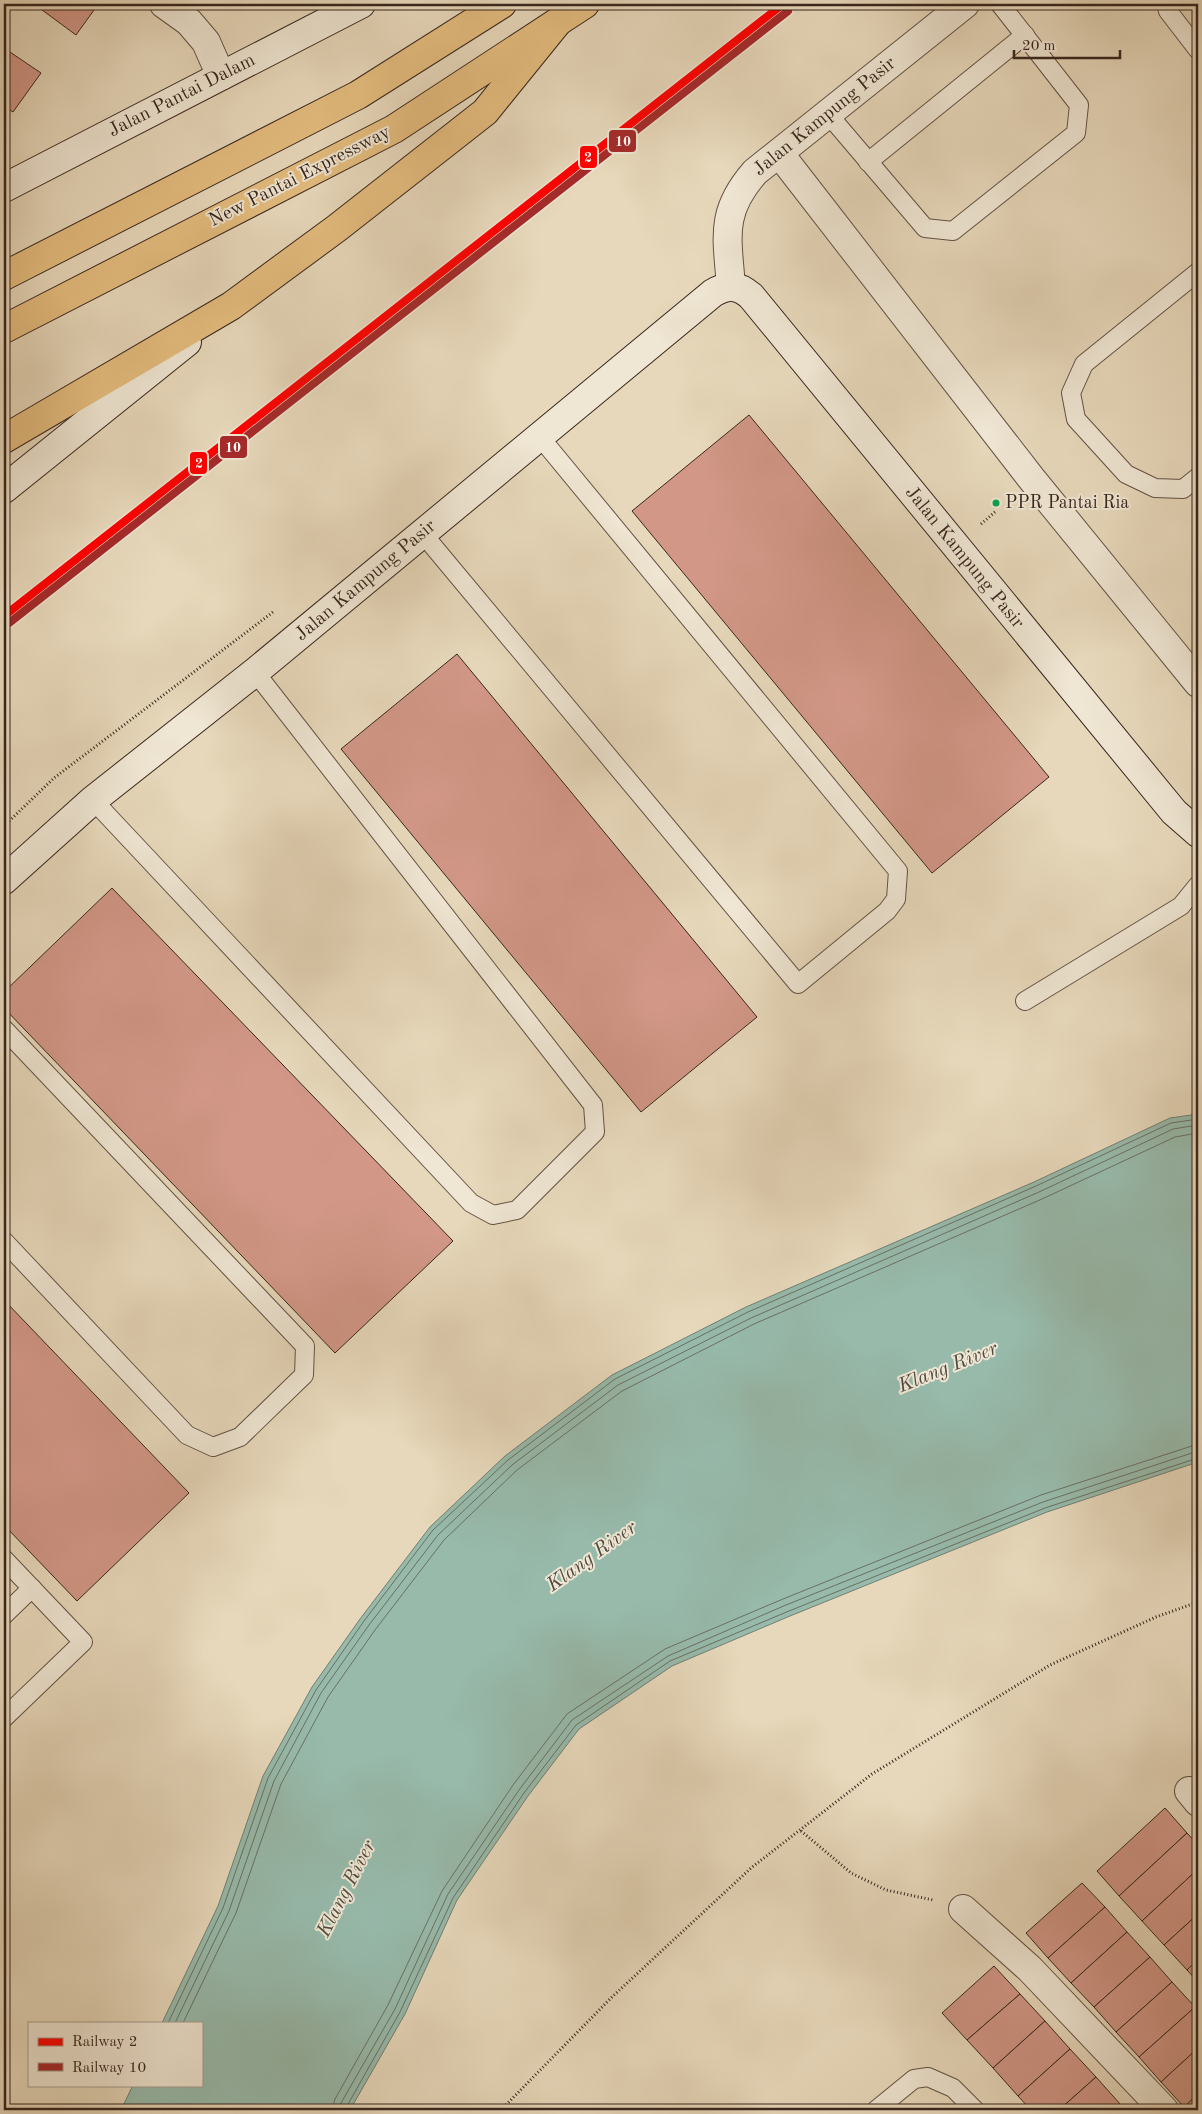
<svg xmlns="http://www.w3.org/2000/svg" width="1202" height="2114" font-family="'Old Standard TT',serif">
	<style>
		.water { fill: #97baab; stroke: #717f73 }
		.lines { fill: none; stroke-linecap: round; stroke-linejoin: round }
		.shore { stroke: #687064; stroke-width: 1 }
		.building { fill: #d29787; stroke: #38261e }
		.lane-casing { stroke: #645245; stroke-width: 20 }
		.street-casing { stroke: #645245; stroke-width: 30 }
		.secondary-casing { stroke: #38261e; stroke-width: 30 }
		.highway-casing { stroke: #38261e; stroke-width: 30 }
		.path { stroke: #38261e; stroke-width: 3; stroke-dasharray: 1 2.5; stroke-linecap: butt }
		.lane { stroke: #efe6d3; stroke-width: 18 }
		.street { stroke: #efe6d3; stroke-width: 28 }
		.secondary { stroke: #efe6d3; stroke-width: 28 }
		.highway { stroke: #e4bc7e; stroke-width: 28 }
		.rail-1-casing { stroke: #efe6d3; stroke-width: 11 }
		.rail-2-casing { stroke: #efe6d3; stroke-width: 11 }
		.rail-1 { stroke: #f00; stroke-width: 8 }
		.rail-2 { stroke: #a52a2a; stroke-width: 8 }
		.bus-dot { fill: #00a651; stroke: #efe6d3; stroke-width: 2 }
		.labels { text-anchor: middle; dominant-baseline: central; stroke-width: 4; stroke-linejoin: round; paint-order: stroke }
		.bus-label { font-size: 18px; fill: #38261e; stroke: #efe6d3; text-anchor: start }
		.street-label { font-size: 19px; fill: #38261e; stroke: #efe6d3 }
		.water-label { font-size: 20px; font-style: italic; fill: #504b41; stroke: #efe6d3 }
		.line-badge { stroke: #efe6d3; stroke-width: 2 }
		.badge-label { font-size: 14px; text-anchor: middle; font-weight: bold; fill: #fff }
	</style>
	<rect width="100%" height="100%" fill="#e7d8bb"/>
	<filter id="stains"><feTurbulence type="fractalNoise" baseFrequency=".004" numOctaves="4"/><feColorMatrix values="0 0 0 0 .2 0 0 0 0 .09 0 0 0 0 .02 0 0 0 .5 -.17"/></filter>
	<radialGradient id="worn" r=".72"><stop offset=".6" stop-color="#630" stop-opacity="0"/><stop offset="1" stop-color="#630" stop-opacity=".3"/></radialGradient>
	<path class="water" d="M1198 1114V1462L1047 1512 790 1616 672 1666 579 1729 528 1796 457 1900 405 2014 350 2110H121L133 2085H201V2023H162L218 1906 263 1776 312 1687 360 1619 430 1527 505 1456 612 1375 746 1307 1034 1182 1170 1118Z"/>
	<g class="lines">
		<g class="shore">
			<path d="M168 2023 223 1908 268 1778 316 1690 364 1621 433 1530 508 1460 615 1379 748 1312 1036 1186 1171 1123 1198 1119"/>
			<path d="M175 2023 229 1911 274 1781 321 1693 369 1625 438 1535 512 1465 618 1385 751 1318 1039 1192 1173 1129 1198 1125"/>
			<path d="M183 2023 236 1913 281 1784 328 1697 375 1630 444 1540 517 1470 622 1391 754 1324 1042 1199 1175 1137 1198 1133"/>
			<path d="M332 2110 335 2099 388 2005 442 1891 513 1785 567 1714 665 1649 783 1599 1041 1495 1198 1444"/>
			<path d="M340 2110 341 2103 395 2009 448 1894 519 1790 572 1720 668 1656 786 1605 1043 1502 1198 1451"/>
			<path d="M346 2110 347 2106 400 2012 453 1898 524 1793 576 1725 670 1661 789 1611 1045 1508 1198 1458"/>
		</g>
	</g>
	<g class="building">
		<path d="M34 4H85L94 10 76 35Z"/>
		<path d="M4 48 41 73 13 112 4 106Z"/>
		<path d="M749 415 1049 777 932 873 632 511Z"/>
		<path d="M457 654 757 1017 641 1112 341 749Z"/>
		<path d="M112 888 453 1241 335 1353 4 1008V992Z"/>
		<path d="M4 1300 189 1493 77 1601 4 1525Z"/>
		<path d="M1165 1808 1187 1833 1119 1896 1097 1871Z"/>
		<path d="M1187 1833 1198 1845V1869L1142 1921 1119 1896Z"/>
		<path d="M1198 1869V1914L1164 1945 1142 1921Z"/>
		<path d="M1082 1883 1105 1907 1048 1958 1026 1933Z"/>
		<path d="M1105 1907 1127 1932 1071 1983 1048 1958Z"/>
		<path d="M1198 1914V1959L1187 1970 1164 1945Z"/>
		<path d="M1127 1932 1150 1957 1094 2007 1071 1983Z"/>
		<path d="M1150 1957 1172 1982 1116 2032 1094 2007Z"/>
		<path d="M1198 1959V1982L1187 1970Z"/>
		<path d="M994 1966 1020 1994 967 2040 942 2013Z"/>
		<path d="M1172 1982 1195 2007 1139 2057 1116 2032Z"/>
		<path d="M1020 1994 1045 2021 993 2068 967 2040Z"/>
		<path d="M1195 2007 1198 2011V2048L1161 2082 1139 2057Z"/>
		<path d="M1045 2021 1070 2049 1018 2096 993 2068Z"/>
		<path d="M1198 2048V2094L1184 2107 1161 2082Z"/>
		<path d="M1070 2049 1096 2077 1059 2110H1031L1018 2096Z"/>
		<path d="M1096 2077 1121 2105 1115 2110H1059Z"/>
		<path d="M1198 2094V2110H1187L1184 2107Z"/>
	</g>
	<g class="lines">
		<defs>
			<g id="lane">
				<path d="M1166 4 1168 11 1198 50"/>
				<path d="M828 114 925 228 953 231 1076 133 1079 105 1000 4"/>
				<path d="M868 162 1025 35"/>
				<path d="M1198 272 1084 364 1071 393 1076 419 1126 474 1155 488 1183 489 1198 477"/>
				<path d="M423 534 798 984 887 911 896 899 898 871 540 437"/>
				<path d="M93 800 471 1203 493 1215 517 1210 595 1132 593 1105 255 672"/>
				<path d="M1025 1001 1181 906 1198 885"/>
				<path d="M4 1029 305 1346 304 1375 240 1437 213 1447 187 1435 4 1241"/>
				<path d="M4 1559 83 1642 4 1718"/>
				<path d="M4 1615 32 1588"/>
				<path d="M876 2110 914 2079 928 2077 953 2088 975 2110"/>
			</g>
			<g id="street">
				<path d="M164 4 189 22 206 42 221 76"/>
				<path d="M779 153 1031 478 1198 683"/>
				<path d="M731 286C727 236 720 212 755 172L965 4"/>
				<path d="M1189 1791 1198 1802"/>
				<path d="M963 1909 1030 1969 1164 2110"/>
			</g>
			<g id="secondary">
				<path d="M4 188 361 4"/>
				<path d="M4 489 187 342"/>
				<path d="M4 880 93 800 255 672 713 293C728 284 738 285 751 296L1174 812 1198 833"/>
			</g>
			<g id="highway">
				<path d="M4 276 358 95 502 4"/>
				<path d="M4 329 394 129 585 4"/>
				<path d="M4 439 231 306 337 228 485 112 557 23"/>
			</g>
		</defs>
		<use href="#lane" class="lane-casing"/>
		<use href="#street" class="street-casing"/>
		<use href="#secondary" class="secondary-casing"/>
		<use href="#highway" class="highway-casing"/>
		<g class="path">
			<path d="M981 524 995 512"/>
			<path d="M4 826 54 778 273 612"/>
			<path d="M801 1831 851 1873 886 1890 933 1900"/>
			<path d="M501 2110 612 1997 751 1868 872 1774 1050 1665 1156 1617 1198 1602"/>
		</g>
		<use href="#lane" class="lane"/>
		<use href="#street" class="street"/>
		<use href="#secondary" class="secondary"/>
		<use href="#highway" class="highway"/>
		<defs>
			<path id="rail-1" d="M4 616 783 4"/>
			<path id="rail-2" d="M9 623 788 11"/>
		</defs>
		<use href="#rail-1" class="rail-1-casing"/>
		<use href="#rail-2" class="rail-2-casing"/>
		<use href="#rail-1" class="rail-1"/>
		<use href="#rail-2" class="rail-2"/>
	</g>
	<circle class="bus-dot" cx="996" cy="503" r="4.5"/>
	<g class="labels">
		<g class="bus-label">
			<text x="1005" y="503">PPR Pantai Ria</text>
		</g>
		<g class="street-label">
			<text transform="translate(182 96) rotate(-27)">Jalan Pantai Dalam</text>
			<text transform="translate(825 117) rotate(-39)">Jalan Kampung Pasir</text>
			<text transform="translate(300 177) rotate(-27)">New Pantai Expressway</text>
			<text transform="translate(964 558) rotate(51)">Jalan Kampung Pasir</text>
			<text transform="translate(366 581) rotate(-40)">Jalan Kampung Pasir</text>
		</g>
		<g class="water-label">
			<text transform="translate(948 1368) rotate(-22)">Klang River</text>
			<text transform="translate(592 1557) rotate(-36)">Klang River</text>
			<text transform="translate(347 1889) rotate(-63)">Klang River</text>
		</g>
	</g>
	<g class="line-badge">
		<rect x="608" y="129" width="29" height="24" rx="5" fill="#a52a2a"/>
		<rect x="579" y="145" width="19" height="24" rx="5" fill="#f00"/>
		<rect x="219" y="435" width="29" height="24" rx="5" fill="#a52a2a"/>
		<rect x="189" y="451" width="19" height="24" rx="5" fill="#f00"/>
	</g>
	<g class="badge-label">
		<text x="623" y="146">10</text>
		<text x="588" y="162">2</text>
		<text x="233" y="452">10</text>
		<text x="199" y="468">2</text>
	</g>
	<rect width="1202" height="2114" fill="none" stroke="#e7d8bb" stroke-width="20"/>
	<rect x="5" y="5" width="1192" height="2104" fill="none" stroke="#38261e" stroke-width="2.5"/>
	<rect x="10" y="10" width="1182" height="2094" fill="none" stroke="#38261e"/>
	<rect x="28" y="2022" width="175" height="65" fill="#efe6d3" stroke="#a6998b"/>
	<rect x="38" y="2038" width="25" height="8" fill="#ff0000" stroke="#a6998b"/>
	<text x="72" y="2046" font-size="15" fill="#38261e">Railway 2</text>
	<rect x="38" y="2063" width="25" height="8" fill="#a52a2a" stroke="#a6998b"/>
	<text x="72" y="2072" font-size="15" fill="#38261e">Railway 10</text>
	<path d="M1014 50v8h106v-8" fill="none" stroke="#38261e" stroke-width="2.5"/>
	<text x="1022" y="50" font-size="15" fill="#38261e" stroke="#efe6d3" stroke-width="4" paint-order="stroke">20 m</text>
	<rect width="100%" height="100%" filter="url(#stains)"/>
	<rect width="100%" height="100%" fill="url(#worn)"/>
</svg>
